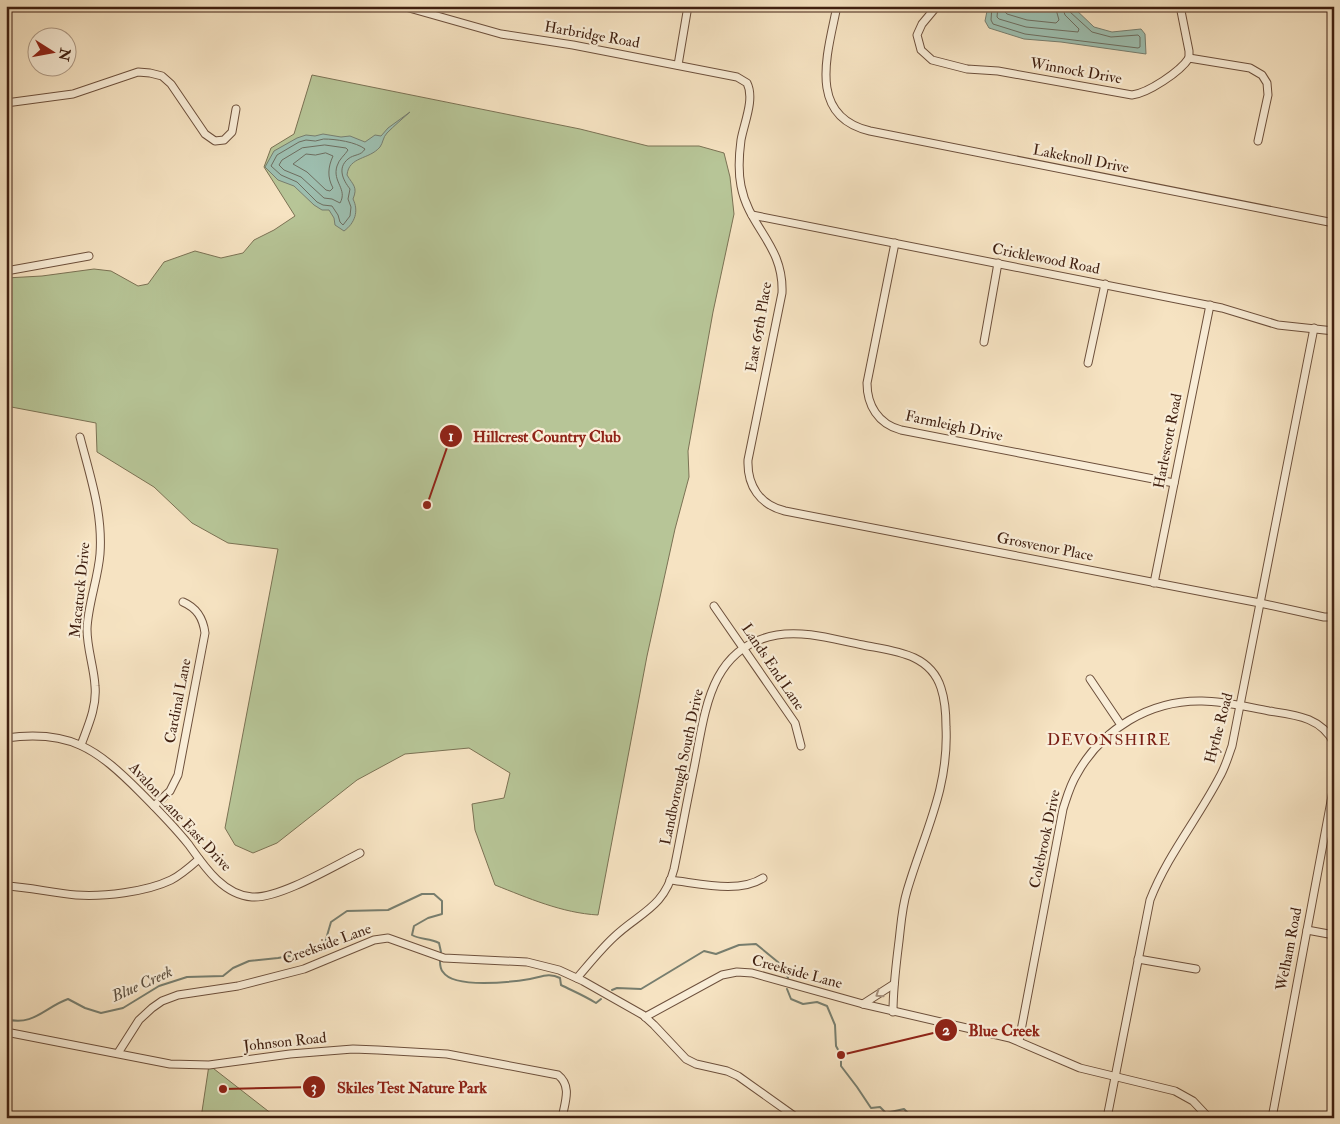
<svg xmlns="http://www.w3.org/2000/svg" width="1340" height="1124" font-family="'IM FELL Double Pica',serif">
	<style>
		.green { fill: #b7c597; stroke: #7b7254 }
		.water { fill: #9dbeaf; stroke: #777e6f }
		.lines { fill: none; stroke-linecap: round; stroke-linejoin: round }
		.shore { stroke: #6e6e60; stroke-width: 1 }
		.stream { stroke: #777e6f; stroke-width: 2 }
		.minor-casing { stroke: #6d503c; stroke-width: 9 }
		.minor { stroke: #f9edd7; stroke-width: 7 }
		.oneway { stroke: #a5907d }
		.labels { text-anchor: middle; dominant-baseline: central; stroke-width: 4.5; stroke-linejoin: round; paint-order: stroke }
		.street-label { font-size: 15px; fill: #3f1f10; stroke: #f9edd7 }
		.neighbourhood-label { font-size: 16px; letter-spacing: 1px; fill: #7a1f14; stroke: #f9edd7 }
		.water-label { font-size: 16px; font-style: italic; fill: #5b4f40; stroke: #f9edd7 }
		.leader { fill: none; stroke: #8f2418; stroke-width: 2 }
		.callout-dot { fill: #8f2418; stroke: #f9edd7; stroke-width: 2 }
		.mark-label { font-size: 15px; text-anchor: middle; font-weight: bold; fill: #fff }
		.callout-label { font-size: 16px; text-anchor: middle; font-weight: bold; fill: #8f2418; stroke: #f9edd7; stroke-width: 4.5; stroke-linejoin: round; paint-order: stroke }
	</style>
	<rect width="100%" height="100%" fill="#f6e3c2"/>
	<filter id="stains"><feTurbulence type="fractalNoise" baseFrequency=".004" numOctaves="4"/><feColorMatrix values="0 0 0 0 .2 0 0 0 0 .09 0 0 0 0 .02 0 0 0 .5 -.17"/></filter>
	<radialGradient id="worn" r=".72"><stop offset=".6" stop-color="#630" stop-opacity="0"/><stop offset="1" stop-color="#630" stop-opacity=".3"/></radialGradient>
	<g class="green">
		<path d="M312 75 580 129 648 146H699L724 153 730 177 734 214 713 312 688 451 689 477 675 529 647 656 598 915C562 913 528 898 495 885L475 830 472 804 504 798 510 773 469 748 405 754 357 780 277 843 253 853 235 845 225 828 278 549 228 543 192 523 154 487 97 452 96 423 6 406V278L42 276 94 269 111 271 138 286 148 284 164 262 195 251 221 258 243 253 254 240 274 230 295 216 264 167 271 148 294 134Z"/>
		<path d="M209 1065 277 1118H201Z"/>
	</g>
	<g class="water">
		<path d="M988 6H1072L1094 27 1112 32 1141 29 1145 34 1146 54 1061 42 1024 39 989 28 985 21Z"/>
		<path d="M410 112C402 119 394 126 387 133 383 137 383 143 380 147 369 160 349 156 347 175 353 185 358 187 353 199 359 211 355 223 344 231L335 225 334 218 329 210H322L314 205 294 186 278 180 265 167 274 151 297 138 306 135 315 136 323 134 341 137 350 136 365 142 375 135 381 136 388 128Z"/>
	</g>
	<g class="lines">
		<g class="shore">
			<path d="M992 6 991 20 993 24 1025 34 1138 48 1140 47V37L1138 35 1111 37 1092 32 1070 12 1069 6"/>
			<path d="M998 6 997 17 999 19 1026 27 1078 32 1079 29 1065 15 1062 6"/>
			<path d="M1006 6 1005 12 1007 14 1027 20 1056 23 1059 20 1055 6"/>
			<path d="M324 139C336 139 356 142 365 149 361 156 354 154 348 159 337 168 343 180 350 189L348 199 351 207 350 216 343 225 340 222 338 215 332 206 323 205 317 202 297 182 281 175 271 166 277 155 299 142 306 140 315 141Z"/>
			<path d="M325 145 346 148 348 150C345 155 339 159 337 166 332 182 348 189 340 203L332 199 324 198 301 177 284 170 279 165 282 160 302 148Z"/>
			<path d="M326 153 333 156C328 167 327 177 333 188L330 191 326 190 307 172 293 164 306 154 315 155Z"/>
		</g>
		<g class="stream">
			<path d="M440 961C440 964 441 970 443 972 454 989 512 982 530 979 541 977 549 972 560 978L561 985C573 991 585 996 596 1003L601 999"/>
			<path d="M787 989 791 999 803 1004 817 1002 827 1006 835 1025 836 1046 841 1055V1066L857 1087 871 1108 880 1107 886 1113 904 1109 913 1118"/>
			<path d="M612 990 617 988 641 989 704 951 716 954 739 945 756 944 784 967 788 978"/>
			<path d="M6 1019C33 1027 45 1007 68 999L85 1008 101 1013 123 1008 159 986 187 977 223 976 233 968 249 961 278 958 307 953 324 946 331 922 347 911 388 910 422 894H434L442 901V914L428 918 414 926 412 935C421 940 429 938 439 943L441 952"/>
		</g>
		<defs>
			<g id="minor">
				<path d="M402 6 501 34 573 45 737 77 747 83C755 99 744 123 741 140 739 155 738 171 741 186 749 228 784 245 782 293L748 460C747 486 760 505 785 511L1260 603 1324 617H1334"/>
				<path d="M837 6C828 52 806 116 870 131L1334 223"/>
				<path d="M937 6 922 24 917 35 921 50 932 60 967 69 998 71 1132 95C1148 93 1180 72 1189 58"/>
				<path d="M1180 6 1189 51V58"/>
				<path d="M1189 58 1250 68 1262 75 1267 83 1268 95 1258 141"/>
				<path d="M678 65 688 6"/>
				<path d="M6 103 73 94 138 72 150 73 162 76 171 84 205 134 215 141 224 140 232 132 236 109"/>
				<path d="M752 215 1222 308 1278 325 1334 331"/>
				<path d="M895 243 867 383C867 405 878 424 901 430L1174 483"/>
				<path d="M6 271 89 256"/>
				<path d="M984 342 998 263"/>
				<path d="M1088 363 1105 284"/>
				<path d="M80 437C90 476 103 513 100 554 98 579 88 604 87 629 87 649 94 667 95 686 97 707 88 726 81 745"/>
				<path d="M1154 583 1210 305"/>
				<path d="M714 606 795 723 801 746"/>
				<path d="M1090 679 1121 725"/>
				<path d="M6 738C70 729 97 749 140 792 157 809 174 826 189 845 204 866 223 895 252 897 279 899 334 866 360 853"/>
				<path d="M154 806 170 791 178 775 205 633C203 618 197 608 183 602"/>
				<path d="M670 880C698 883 739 894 763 878"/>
				<path d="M6 886C29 887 52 893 76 895 103 897 146 892 171 880 181 875 190 867 199 859"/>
				<path d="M1307 930 1334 935"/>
				<path d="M1138 959 1196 969"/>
				<path d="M577 978C589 964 601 949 614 937 639 913 664 908 674 869 681 835 687 801 694 768 705 713 709 647 777 635 805 630 836 640 863 645 893 651 930 653 941 688 945 700 946 714 946 727 949 789 924 833 907 891 902 907 901 924 899 941 896 965 893 988 893 1012"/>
				<path d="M863 1004 894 984"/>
				<path d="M645 1017 722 975 737 972 752 973 863 1004 1010 1038 1080 1068 1175 1091 1193 1101 1209 1118"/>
				<path d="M6 1032 170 1064 209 1065 290 1054 353 1049 378 1050 447 1054 558 1075C572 1086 565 1102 562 1118"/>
				<path d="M1019 1041 1063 809C1067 797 1070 785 1077 774 1102 729 1150 700 1202 701 1224 701 1247 707 1269 711 1295 715 1321 717 1334 743"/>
				<path d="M118 1053 139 1020 152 1008 162 1001 178 995 238 986 304 969 374 940 388 938 444 958 527 962 559 970 583 981 643 1015 654 1025 686 1059 696 1064 727 1071 738 1076 797 1118"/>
				<path d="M1107 1118 1150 900C1167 856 1197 820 1219 778 1225 768 1228 757 1232 746L1314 328"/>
				<path d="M1272 1118 1334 785"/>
			</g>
		</defs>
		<use href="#minor" class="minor-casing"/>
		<use href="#minor" class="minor"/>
	</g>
	<defs><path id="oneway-chevron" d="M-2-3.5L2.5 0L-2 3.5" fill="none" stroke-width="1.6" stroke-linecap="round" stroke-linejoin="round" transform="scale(1.25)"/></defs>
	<use class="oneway" href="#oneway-chevron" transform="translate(879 994) rotate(146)"/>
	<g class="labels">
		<g class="street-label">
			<text transform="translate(592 35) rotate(10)">Harbridge Road</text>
			<text transform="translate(1076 71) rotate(10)">Winnock Drive</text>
			<text transform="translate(1081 159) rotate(11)">Lakeknoll Drive</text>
			<text transform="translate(1046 259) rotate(11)">Cricklewood Road</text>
			<text transform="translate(759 327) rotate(-80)">East 65th Place</text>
			<text transform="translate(954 426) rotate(12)">Farmleigh Drive</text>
			<text transform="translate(1168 441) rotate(-79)">Harlescott Road</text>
			<text transform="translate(1045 547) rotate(11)">Grosvenor Place</text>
			<text transform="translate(80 590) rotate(-84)">Macatuck Drive</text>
			<text transform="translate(773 667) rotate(56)">Lands End Lane</text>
			<text transform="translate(178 701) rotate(-79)">Cardinal Lane</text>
			<text transform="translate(1219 728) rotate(-75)">Hythe Road</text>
			<text transform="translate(682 767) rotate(-78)">Landborough South Drive</text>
			<text transform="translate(180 817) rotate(47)">Avalon Lane East Drive</text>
			<text transform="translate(1045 839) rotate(-78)">Colebrook Drive</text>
			<text transform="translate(327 944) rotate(-20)">Creekside Lane</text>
			<text transform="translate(1289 949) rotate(-79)">Welham Road</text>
			<text transform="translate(797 972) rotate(15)">Creekside Lane</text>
			<text transform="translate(285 1042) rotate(-6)">Johnson Road</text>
		</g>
		<g class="neighbourhood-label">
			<text x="1109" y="740">DEVONSHIRE</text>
		</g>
		<g class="water-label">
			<text transform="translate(142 984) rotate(-24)">Blue Creek</text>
		</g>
	</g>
	<path class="leader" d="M427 505L451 436M841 1055L946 1030M223 1089L314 1087"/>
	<g class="callout-dot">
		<circle cx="427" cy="505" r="5"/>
		<circle cx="841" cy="1055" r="5"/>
		<circle cx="223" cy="1089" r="5"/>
		<circle cx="451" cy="436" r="12"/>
		<circle cx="946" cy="1030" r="12"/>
		<circle cx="314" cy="1087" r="12"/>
	</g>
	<g class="mark-label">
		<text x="451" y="441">1</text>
		<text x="946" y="1035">2</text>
		<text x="314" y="1092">3</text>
	</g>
	<g class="callout-label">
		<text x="547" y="442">Hillcrest Country Club</text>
		<text x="1004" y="1036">Blue Creek</text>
		<text x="412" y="1093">Skiles Test Nature Park</text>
	</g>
	<rect width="1340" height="1124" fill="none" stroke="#f6e3c2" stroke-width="25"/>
	<rect x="8" y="8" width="1325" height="1109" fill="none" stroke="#3f1f10" stroke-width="2.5"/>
	<rect x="12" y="12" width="1315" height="1099" fill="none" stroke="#3f1f10"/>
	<g transform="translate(52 52) rotate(101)"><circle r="24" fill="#f9edd7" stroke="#af9b87"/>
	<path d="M0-4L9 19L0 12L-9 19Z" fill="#8f2418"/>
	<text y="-8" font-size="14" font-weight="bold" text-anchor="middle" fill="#3f1f10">N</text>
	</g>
	<rect width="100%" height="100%" filter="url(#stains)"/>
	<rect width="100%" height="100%" fill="url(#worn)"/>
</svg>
